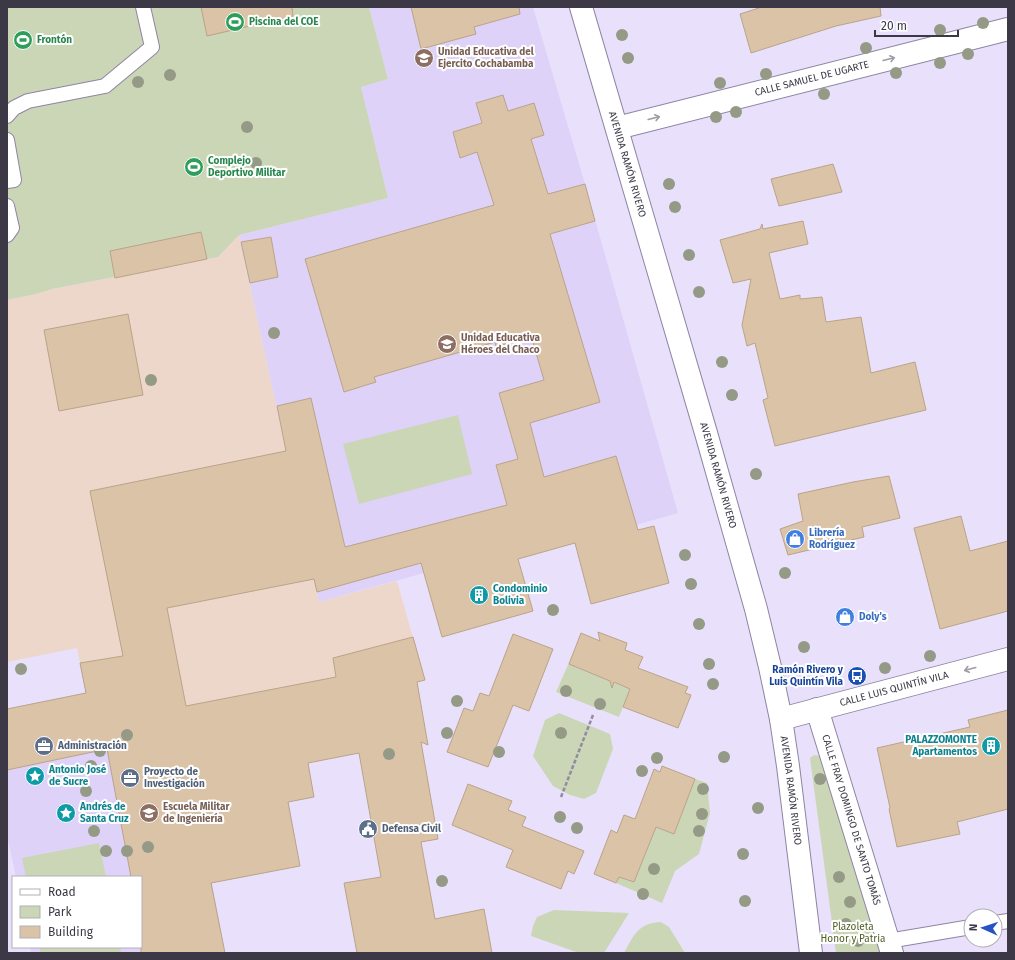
<svg xmlns="http://www.w3.org/2000/svg" width="1015" height="960" font-family="'Fira Sans',sans-serif">
	<style>
		.built { fill: #ded2f9 }
		.industrial { fill: #edd7ca }
		.green { fill: #cbd6b6 }
		.building { fill: #dbc3a8; stroke: #baa389 }
		.lines { fill: none; stroke-linecap: round; stroke-linejoin: round }
		.lane-casing { stroke: #8f85a3; stroke-width: 16 }
		.street-casing { stroke: #8f85a3; stroke-width: 24 }
		.secondary-casing { stroke: #8f85a3; stroke-width: 24 }
		.path { stroke: #928ca0; stroke-width: 2.5; stroke-dasharray: 4 2; stroke-linecap: butt }
		.lane { stroke: #fff; stroke-width: 14 }
		.street { stroke: #fff; stroke-width: 22 }
		.secondary { stroke: #fff; stroke-width: 22 }
		.tree { fill: #949a85 }
		.oneway { stroke: #9e9ca2 }
		.labels { text-anchor: middle; dominant-baseline: central; stroke-width: 4; stroke-linejoin: round; paint-order: stroke }
		.leisure-label { font-size: 10px; font-weight: bold; fill: #27864d; stroke: #fff; text-anchor: start }
		.education-label { font-size: 10px; font-weight: bold; fill: #785e54; stroke: #fff; text-anchor: start }
		.street-label { font-size: 10px; fill: #3c3845; stroke: #fff }
		.shop-label { font-size: 10px; font-weight: bold; fill: #366cbe; stroke: #fff; text-anchor: start }
		.culture-label { font-size: 10px; font-weight: bold; fill: #0d838f; stroke: #fff; text-anchor: start }
		.transit-label { font-size: 10px; font-weight: bold; fill: #164399; stroke: #fff; text-anchor: end }
		.service-label { font-size: 10px; font-weight: bold; fill: #4e5e75; stroke: #fff; text-anchor: start }
		.park-label { font-size: 10px; fill: #4f5f25; stroke: #fff }
	</style>
	<rect width="100%" height="100%" fill="#e9e1fb"/>
	<g class="built">
		<path d="M369 7H533L585 184 678 513 636 525 518 547 319 602 239 235 388 198 361 87 388 79Z"/>
		<path d="M91 718 286 788 300 866 212 883 225 953H31L30 947H141V877H16L7 835V735Z"/>
	</g>
	<path class="industrial" d="M239 235 319 602 397 581 425 680 417 682 421 708 305 729 86 693 77 648 7 662V300L36 294 52 289 218 257Z"/>
	<g class="green">
		<path d="M7 7H369L388 79 361 87 388 198 239 235 218 257 52 289 36 294 7 300Z"/>
		<path d="M458 415 472 474 359 504 343 444Z"/>
		<path d="M575 649V667L630 689 619 717 556 692Z"/>
		<path d="M559 713 610 734 613 749 596 793 584 799 570 795 553 786 533 756 545 720Z"/>
		<path d="M814 755 820 756 880 953H836L810 758Z"/>
		<path d="M695 779 707 783 710 813 699 854 675 871 662 903 616 883 619 877 634 882 656 827 674 834Z"/>
		<path d="M99 843 106 877H26L22 858Z"/>
		<path d="M554 910 629 913 604 953H579L531 936 533 926 537 917Z"/>
		<path d="M661 922 669 927 685 953H624C634 935 638 923 661 922Z"/>
		<path d="M39 947H120L121 953H41Z"/>
	</g>
	<g class="building">
		<path d="M201 7H292L293 16 207 36Z"/>
		<path d="M411 7H519L520 14 474 27 476 34 421 49Z"/>
		<path d="M762 7H880L881 16 836 26 751 53 740 14Z"/>
		<path d="M503 95 508 111 534 103 544 135 531 139 548 194 585 184 595 221 550 234 600 402 530 423 544 477 616 456 638 530 654 526 669 583 591 604 575 543 518 559 533 611 442 637 421 563 317 592 314 579 167 608 186 706 336 677 333 658 413 637 425 680 417 682 428 745 421 742 438 839 421 842 435 919 484 909 492 953H357L344 883 381 877 359 753 308 763 314 797 288 802 300 866 211 883 225 953H141V877H131L107 749 7 770V709L86 693 80 663 123 656 90 491 286 451 277 406 311 398 345 547 507 505 496 465 518 459 499 393 544 380 531 336 496 347 495 342 374 377 376 382 344 392 305 259 494 205 477 152 460 158 453 132 482 123 476 103Z"/>
		<path d="M833 164 842 192 779 206 771 179Z"/>
		<path d="M803 221 808 244 769 253 780 299 800 295V299L822 297 826 322 861 317 871 373 915 362 926 410 775 446 763 400 768 398 755 343 747 346 742 325 751 279 733 283 720 240 760 229 762 224 763 229Z"/>
		<path d="M201 232 207 259 115 278 110 251Z"/>
		<path d="M271 237 278 277 250 283 241 242Z"/>
		<path d="M128 314 143 395 59 411 44 330Z"/>
		<path d="M889 476 900 518 862 527 864 537 788 555 780 529 803 521 798 494 853 482Z"/>
		<path d="M961 516 970 551 1008 541V611L940 629 914 528Z"/>
		<path d="M598 632 627 643 625 650 643 657 638 668 688 687 685 693 691 695 678 728 623 707 630 689 614 682 612 688 610 681 569 664 581 633 600 641Z"/>
		<path d="M513 634 553 649 529 711 513 705 488 767 447 752 464 708 473 711 480 693 489 696Z"/>
		<path d="M1008 710V809L957 822 960 834 897 847 889 809 890 808 877 748 970 727 968 720Z"/>
		<path d="M662 766 695 779 674 834 656 827 634 882 619 877 616 883 594 874 611 830 617 833 624 815 635 819 654 769 660 772Z"/>
		<path d="M468 784 512 801 508 810 526 817 522 826 584 851 574 874 568 871 561 889 506 867 513 850 452 825Z"/>
	</g>
	<g class="lines">
		<defs>
			<g id="lane">
				<path d="M7 116 14 108 28 101 105 86 152 47 143 7"/>
				<path d="M7 140 14 180 7 181"/>
				<path d="M7 206 12 228 7 235"/>
				<path d="M995 923 1008 921"/>
				<path d="M888 941 971 927"/>
			</g>
			<g id="street">
				<path id="s1" d="M617 128 1008 29"/>
				<path id="s2" d="M817 709 892 953"/>
				<path id="s3" d="M781 719 1008 659"/>
			</g>
			<g id="secondary">
				<path id="s4" d="M581 7 706 433 756 609 770 667 781 719 788 766 811 953"/>
			</g>
		</defs>
		<use href="#lane" class="lane-casing"/>
		<use href="#street" class="street-casing"/>
		<use href="#secondary" class="secondary-casing"/>
		<path class="path" d="M561 797 593 715"/>
		<use href="#lane" class="lane"/>
		<use href="#street" class="street"/>
		<use href="#secondary" class="secondary"/>
	</g>
	<g class="tree">
		<circle cx="983" cy="23" r="6"/>
		<circle cx="940" cy="30" r="6"/>
		<circle cx="622" cy="35" r="6"/>
		<circle cx="866" cy="48" r="6"/>
		<circle cx="968" cy="54" r="6"/>
		<circle cx="628" cy="58" r="6"/>
		<circle cx="940" cy="63" r="6"/>
		<circle cx="896" cy="73" r="6"/>
		<circle cx="766" cy="74" r="6"/>
		<circle cx="170" cy="75" r="6"/>
		<circle cx="138" cy="82" r="6"/>
		<circle cx="720" cy="83" r="6"/>
		<circle cx="824" cy="94" r="6"/>
		<circle cx="736" cy="112" r="6"/>
		<circle cx="716" cy="117" r="6"/>
		<circle cx="247" cy="127" r="6"/>
		<circle cx="256" cy="163" r="6"/>
		<circle cx="669" cy="184" r="6"/>
		<circle cx="675" cy="207" r="6"/>
		<circle cx="689" cy="255" r="6"/>
		<circle cx="699" cy="292" r="6"/>
		<circle cx="274" cy="333" r="6"/>
		<circle cx="722" cy="362" r="6"/>
		<circle cx="151" cy="380" r="6"/>
		<circle cx="732" cy="395" r="6"/>
		<circle cx="756" cy="474" r="6"/>
		<circle cx="685" cy="555" r="6"/>
		<circle cx="785" cy="573" r="6"/>
		<circle cx="691" cy="584" r="6"/>
		<circle cx="553" cy="610" r="6"/>
		<circle cx="699" cy="624" r="6"/>
		<circle cx="804" cy="647" r="6"/>
		<circle cx="930" cy="656" r="6"/>
		<circle cx="709" cy="664" r="6"/>
		<circle cx="885" cy="668" r="6"/>
		<circle cx="21" cy="669" r="6"/>
		<circle cx="713" cy="684" r="6"/>
		<circle cx="566" cy="691" r="6"/>
		<circle cx="457" cy="701" r="6"/>
		<circle cx="600" cy="704" r="6"/>
		<circle cx="447" cy="733" r="6"/>
		<circle cx="561" cy="733" r="6"/>
		<circle cx="127" cy="735" r="6"/>
		<circle cx="100" cy="751" r="6"/>
		<circle cx="499" cy="752" r="6"/>
		<circle cx="389" cy="754" r="6"/>
		<circle cx="724" cy="757" r="6"/>
		<circle cx="657" cy="758" r="6"/>
		<circle cx="91" cy="766" r="6"/>
		<circle cx="642" cy="771" r="6"/>
		<circle cx="820" cy="779" r="6"/>
		<circle cx="703" cy="789" r="6"/>
		<circle cx="86" cy="791" r="6"/>
		<circle cx="758" cy="808" r="6"/>
		<circle cx="702" cy="814" r="6"/>
		<circle cx="560" cy="817" r="6"/>
		<circle cx="577" cy="828" r="6"/>
		<circle cx="94" cy="831" r="6"/>
		<circle cx="699" cy="831" r="6"/>
		<circle cx="148" cy="847" r="6"/>
		<circle cx="106" cy="851" r="6"/>
		<circle cx="127" cy="851" r="6"/>
		<circle cx="743" cy="854" r="6"/>
		<circle cx="654" cy="869" r="6"/>
		<circle cx="839" cy="877" r="6"/>
		<circle cx="442" cy="881" r="6"/>
		<circle cx="643" cy="894" r="6"/>
		<circle cx="745" cy="901" r="6"/>
		<circle cx="850" cy="902" r="6"/>
		<circle cx="846" cy="924" r="6"/>
		<circle cx="858" cy="941" r="6"/>
	</g>
	<defs><path id="oneway-shaft" d="M-6 0H5M1.5-3L5.5 0L1.5 3" fill="none" stroke-width="1.6" stroke-linecap="round" stroke-linejoin="round"/></defs>
	<g class="oneway">
		<use href="#oneway-shaft" transform="translate(889 59) rotate(-14)"/>
		<use href="#oneway-shaft" transform="translate(654 118) rotate(-14)"/>
		<use href="#oneway-shaft" transform="translate(970 669) rotate(165)"/>
	</g>
	<defs>
		<symbol id="stadium-disc" viewBox="-11 -11 22 22"><circle r="9.5" fill="#2e9e5b" stroke="#fff"/><path d="M0-5a6.5 5 0 1 0 0 10a6.5 5 0 1 0 0-10ZM-3.5-1.8h7v3.6h-7Z" fill="#fff"/></symbol>
		<symbol id="school-disc" viewBox="-11 -11 22 22"><circle r="9.5" fill="#8d6e63" stroke="#fff"/><path d="M0-5L7-2L0 1L-7-2ZM-4 1L0 2.5L4 1V4Q0 6-4 4Z" fill="#fff"/></symbol>
		<symbol id="shop-disc" viewBox="-11 -11 22 22"><circle r="9.5" fill="#3f7fe0" stroke="#fff"/><path d="M-5-2.5h2.3a2.7 3.5 0 0 1 5.4 0H5L5.5 6h-11ZM-1.5-2.5h3a1.5 2.3 0 0 0-3 0Z" fill="#fff"/></symbol>
		<symbol id="building-disc" viewBox="-11 -11 22 22"><circle r="9.5" fill="#0f9aa8" stroke="#fff"/><path d="M-4-6H4V6H1V3H-1V6H-4ZM-2.5-4.3h1.7v1.8h-1.7ZM.8-4.3h1.7v1.8H.8ZM-2.5-1h1.7V.8h-1.7ZM.8-1h1.7V.8H.8Z" fill="#fff"/></symbol>
		<symbol id="bus-disc" viewBox="-11 -11 22 22"><circle r="9.5" fill="#1a4fb4" stroke="#fff"/><path d="M-5-6H5V4H4V6H2V4H-2V6H-4V4H-5ZM-3.5-4V0h7V-4ZM-3.5 1.2v1.5H-2V1.2ZM2 1.2v1.5H3.5V1.2Z" fill="#fff"/></symbol>
		<symbol id="office-disc" viewBox="-11 -11 22 22"><circle r="9.5" fill="#5c6f8a" stroke="#fff"/><path d="M-6-3h4V-5.5h4V-3h4V5H-6ZM-1-4.5V-3h2v-1.5ZM-6 0V1H6V0Z" fill="#fff"/></symbol>
		<symbol id="sight-disc" viewBox="-11 -11 22 22"><circle r="9.5" fill="#0f9aa8" stroke="#fff"/><path d="M0-6L1.8-2.2L6-1.7L2.9 1.2L3.7 5.4L0 3.3L-3.7 5.4L-2.9 1.2L-6-1.7L-1.8-2.2Z" fill="#fff"/></symbol>
		<symbol id="university-disc" viewBox="-11 -11 22 22"><circle r="9.5" fill="#8d6e63" stroke="#fff"/><path d="M0-5L7-2L0 1L-7-2ZM-4 1L0 2.5L4 1V4Q0 6-4 4Z" fill="#fff"/></symbol>
		<symbol id="civic-disc" viewBox="-11 -11 22 22"><circle r="9.5" fill="#5c6f8a" stroke="#fff"/><path d="M-.6-6.5H3V-4.5H.6V-3L4-1V1h2V6H-6V1h2V-1L-.6-3ZM-1.2 2.5V6h2.4V2.5Z" fill="#fff"/></symbol>
	</defs>
	<g fill-rule="evenodd">
		<use href="#stadium-disc" x="224" y="11" width="22" height="22"/>
		<use href="#stadium-disc" x="12" y="29" width="22" height="22"/>
		<use href="#school-disc" x="413" y="47" width="22" height="22"/>
		<use href="#stadium-disc" x="183" y="156" width="22" height="22"/>
		<use href="#school-disc" x="436" y="333" width="22" height="22"/>
		<use href="#shop-disc" x="784" y="528" width="22" height="22"/>
		<use href="#building-disc" x="468" y="584" width="22" height="22"/>
		<use href="#shop-disc" x="834" y="606" width="22" height="22"/>
		<use href="#bus-disc" x="846" y="665" width="22" height="22"/>
		<use href="#office-disc" x="33" y="735" width="22" height="22"/>
		<use href="#building-disc" x="980" y="735" width="22" height="22"/>
		<use href="#sight-disc" x="24" y="765" width="22" height="22"/>
		<use href="#office-disc" x="119" y="767" width="22" height="22"/>
		<use href="#sight-disc" x="55" y="802" width="22" height="22"/>
		<use href="#university-disc" x="138" y="802" width="22" height="22"/>
		<use href="#civic-disc" x="357" y="818" width="22" height="22"/>
	</g>
	<g class="labels">
		<g class="leisure-label">
			<text x="249" y="22">Piscina del COE</text>
			<text x="37" y="40">Frontón</text>
			<text x="208" y="161">Complejo<tspan x="208" dy="12">Deportivo Militar</tspan></text>
		</g>
		<g class="education-label">
			<text x="438" y="52">Unidad Educativa del<tspan x="438" dy="12">Ejercito Cochabamba</tspan></text>
			<text x="461" y="338">Unidad Educativa<tspan x="461" dy="12">Héroes del Chaco</tspan></text>
			<text x="163" y="807">Escuela Militar<tspan x="163" dy="12">de Ingeniería</tspan></text>
		</g>
		<g class="street-label">
			<text stroke="none"><textPath href="#s1" startOffset="201">CALLE SAMUEL DE UGARTE</textPath></text>
			<text stroke="none"><textPath href="#s4" startOffset="164">AVENIDA RAMÓN RIVERO</textPath></text>
			<text stroke="none"><textPath href="#s4" startOffset="488">AVENIDA RAMÓN RIVERO</textPath></text>
			<text stroke="none"><textPath href="#s3" startOffset="117">CALLE LUIS QUINTÍN VILA</textPath></text>
			<text stroke="none"><textPath href="#s4" startOffset="812">AVENIDA RAMÓN RIVERO</textPath></text>
			<text stroke="none"><textPath href="#s2" startOffset="116">CALLE FRAY DOMINGO DE SANTO TOMÁS</textPath></text>
		</g>
		<g class="shop-label">
			<text x="809" y="533">Librería<tspan x="809" dy="12">Rodríguez</tspan></text>
			<text x="859" y="617">Doly's</text>
		</g>
		<g class="culture-label">
			<text x="493" y="589">Condominio<tspan x="493" dy="12">Bolivia</tspan></text>
			<text x="977" y="740" text-anchor="end">PALAZZOMONTE<tspan x="977" dy="12">Apartamentos</tspan></text>
			<text x="49" y="770">Antonio José<tspan x="49" dy="12">de Sucre</tspan></text>
			<text x="80" y="807">Andrés de<tspan x="80" dy="12">Santa Cruz</tspan></text>
		</g>
		<g class="transit-label">
			<text x="843" y="670">Ramón Rivero y<tspan x="843" dy="12">Luis Quintín Vila</tspan></text>
		</g>
		<g class="service-label">
			<text x="58" y="746">Administración</text>
			<text x="144" y="772">Proyecto de<tspan x="144" dy="12">Investigación</tspan></text>
			<text x="382" y="829">Defensa Civil</text>
		</g>
		<g class="park-label">
			<text x="853" y="927">Plazoleta<tspan x="853" dy="12">Honor y Patria</tspan></text>
		</g>
	</g>
	<rect width="1015" height="960" fill="none" stroke="#3c3845" stroke-width="16"/>
	<rect x="12" y="876" width="130" height="72" fill="#ffffff" stroke="#b1afb5"/>
	<rect x="20" y="889" width="20" height="6" fill="#ffffff" stroke="#b1afb5"/>
	<text x="48" y="896" font-size="12" fill="#3c3845">Road</text>
	<rect x="20" y="906" width="20" height="12" fill="#cbd6b6" stroke="#b1afb5"/>
	<text x="48" y="916" font-size="12" fill="#3c3845">Park</text>
	<rect x="20" y="926" width="20" height="12" fill="#dbc3a8" stroke="#b1afb5"/>
	<text x="48" y="936" font-size="12" fill="#3c3845">Building</text>
	<g transform="translate(983 928) rotate(273)"><circle r="19" fill="#ffffff" stroke="#b1afb5"/>
	<path d="M0-3L7 15L0 10L-7 15Z" fill="#2754c2"/>
	<text y="-6" font-size="11" font-weight="bold" text-anchor="middle" fill="#3c3845">N</text>
	</g>
	<path d="M875 30v6h83v-6" fill="none" stroke="#3c3845" stroke-width="2"/>
	<text x="881" y="30" font-size="12" fill="#3c3845" stroke="#ffffff" stroke-width="3" paint-order="stroke">20 m</text>
</svg>
